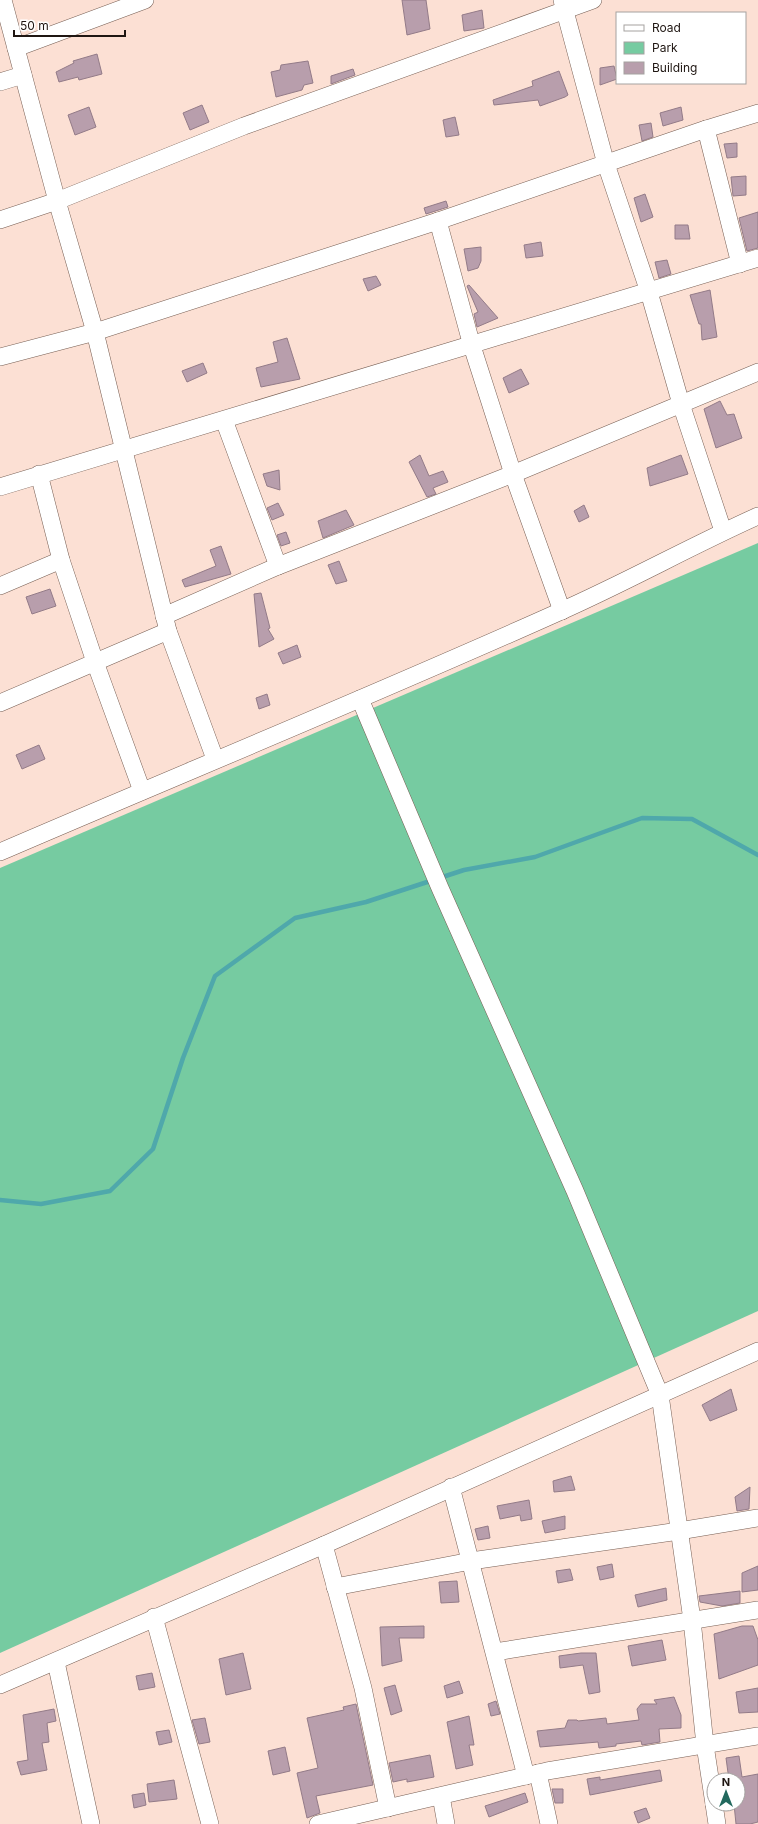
<svg xmlns="http://www.w3.org/2000/svg" width="758" height="1824" font-family="Inter,sans-serif">
	<style>
		.green { fill: #76cba1 }
		.lines { fill: none; stroke-linecap: round; stroke-linejoin: round }
		.stream { stroke: #4fa8ab; stroke-width: 4.5 }
		.building { fill: #b89eac; stroke: #937b88 }
		.minor-casing { stroke: #775f54; stroke-width: 18 }
		.minor { stroke: #fff; stroke-width: 17 }
	</style>
	<rect width="100%" height="100%" fill="#fce0d4"/>
	<path class="green" d="M758 543V1311L0 1653V868Z"/>
	<g class="lines">
		<path class="stream" d="M0 1200 41 1204 110 1191 153 1149 183 1058 215 976 295 918 366 902 464 870 535 857 642 818 692 819 758 855"/>
	</g>
	<g class="building">
		<path d="M402 0H426L430 29 407 35Z"/>
		<path d="M482 10 484 28 464 31 462 15Z"/>
		<path d="M97 54 102 74 79 80 78 77 59 82 56 72 74 63 73 61Z"/>
		<path d="M308 61 313 83 304 85 302 90 276 97 271 72 280 70 281 65Z"/>
		<path d="M614 66 617 79 600 85V68Z"/>
		<path d="M353 69 355 75 331 84V76Z"/>
		<path d="M559 71 568 95 565 97 540 106 538 100 494 105 493 100 533 86 532 81Z"/>
		<path d="M202 105 209 122 190 130 183 113Z"/>
		<path d="M89 107 96 127 75 135 68 115Z"/>
		<path d="M681 107 683 120 663 126 660 113Z"/>
		<path d="M455 117 459 135 446 137 443 120Z"/>
		<path d="M651 123 653 137 642 141 639 125Z"/>
		<path d="M737 143V157L727 158 724 144Z"/>
		<path d="M746 176V195L733 196 731 177Z"/>
		<path d="M645 194 653 217 641 222 634 198Z"/>
		<path d="M446 201 448 207 426 214 424 208Z"/>
		<path d="M758 212V248L747 251 739 218Z"/>
		<path d="M675 225H688L690 239H675Z"/>
		<path d="M541 242 543 256 526 258 524 245Z"/>
		<path d="M481 247V261L478 268 468 271 464 249Z"/>
		<path d="M667 260 671 274 659 278 655 262Z"/>
		<path d="M376 276 381 285 368 291 363 279Z"/>
		<path d="M469 285 498 318 477 327 474 314 478 312 467 286Z"/>
		<path d="M710 290 717 337 702 340 701 324H699L690 295Z"/>
		<path d="M287 338 300 379 261 387 256 368 278 362 273 342Z"/>
		<path d="M203 363 207 373 187 382 182 371Z"/>
		<path d="M521 369 529 384 509 393 503 378Z"/>
		<path d="M720 401 727 415 734 414 742 438 716 448 704 409Z"/>
		<path d="M420 455 429 476 443 471 448 482 433 488 436 494 427 497 409 462Z"/>
		<path d="M681 455 688 474 650 486 647 468Z"/>
		<path d="M279 470 280 490 267 486 263 474Z"/>
		<path d="M278 503 284 515 272 520 267 508Z"/>
		<path d="M584 505 589 517 579 522 574 511Z"/>
		<path d="M346 510 354 525 323 538 318 521Z"/>
		<path d="M286 532 290 543 281 546 277 535Z"/>
		<path d="M221 546 231 574 185 587 182 580 216 566 210 550Z"/>
		<path d="M339 561 347 581 336 584 328 565Z"/>
		<path d="M50 589 56 606 32 614 26 597Z"/>
		<path d="M261 593 270 628 268 629 274 639 259 647 254 594Z"/>
		<path d="M297 645 301 657 283 664 278 653Z"/>
		<path d="M267 694 270 705 259 709 256 698Z"/>
		<path d="M39 745 45 759 22 769 16 755Z"/>
		<path d="M731 1389 737 1410 710 1421 702 1405Z"/>
		<path d="M571 1476 575 1490 554 1492 553 1481Z"/>
		<path d="M750 1487 749 1509 737 1511 735 1497Z"/>
		<path d="M529 1500 532 1519 521 1521 520 1515 500 1519 497 1506Z"/>
		<path d="M565 1516V1529L545 1533 542 1521Z"/>
		<path d="M488 1526 490 1538 478 1540 475 1529Z"/>
		<path d="M612 1564 614 1577 600 1580 597 1567Z"/>
		<path d="M758 1566V1590L742 1592V1573Z"/>
		<path d="M570 1569 573 1580 558 1583 556 1571Z"/>
		<path d="M457 1581 459 1602 441 1603 439 1582Z"/>
		<path d="M666 1588 667 1600 638 1607 635 1595Z"/>
		<path d="M740 1591V1603L722 1606 700 1602 699 1596Z"/>
		<path d="M424 1626V1638H399L402 1661 382 1666 380 1627Z"/>
		<path d="M742 1626H753L758 1640V1665L719 1679 714 1634Z"/>
		<path d="M662 1640 666 1660 632 1666 628 1646Z"/>
		<path d="M243 1653 251 1689 226 1695 219 1659Z"/>
		<path d="M581 1653H596L600 1692 589 1694 583 1665 560 1668 559 1656Z"/>
		<path d="M152 1673 155 1687 139 1690 136 1676Z"/>
		<path d="M459 1681 463 1693 447 1698 444 1686Z"/>
		<path d="M395 1685 402 1711 391 1715 384 1688Z"/>
		<path d="M758 1688V1712L739 1713 736 1692Z"/>
		<path d="M674 1697 681 1715V1728L659 1729 660 1742 642 1745 641 1741 616 1744V1746L599 1748 598 1742 540 1747 537 1731 565 1728 568 1720H577L578 1721 606 1718 607 1724 639 1720 637 1709 641 1704H657L654 1700Z"/>
		<path d="M496 1701 500 1714 491 1716 488 1704Z"/>
		<path d="M356 1704 373 1785 316 1796 320 1813 307 1818 297 1773 318 1768 307 1718 344 1710 343 1707Z"/>
		<path d="M54 1709 56 1721 47 1723 49 1742 42 1743 47 1770 21 1775 17 1762 28 1760 23 1715Z"/>
		<path d="M469 1716 474 1745H469L473 1765 456 1769 447 1722Z"/>
		<path d="M205 1718 210 1742 199 1744 192 1720Z"/>
		<path d="M169 1730 172 1742 159 1745 156 1732Z"/>
		<path d="M285 1747 290 1771 273 1775 268 1751Z"/>
		<path d="M430 1755 434 1777 407 1782V1779L393 1782 389 1763Z"/>
		<path d="M739 1756 742 1777 758 1774V1822L750 1824H736L734 1804H738V1780H729L726 1758Z"/>
		<path d="M660 1770 662 1781 590 1795 587 1779 600 1777V1780Z"/>
		<path d="M174 1780 177 1799 149 1802 147 1784Z"/>
		<path d="M552 1789H563V1803H555Z"/>
		<path d="M144 1793 146 1805 134 1808 132 1795Z"/>
		<path d="M525 1793 528 1802 489 1817 485 1806Z"/>
		<path d="M646 1808 650 1818 638 1823 634 1812Z"/>
	</g>
	<g class="lines">
		<defs>
			<g id="minor">
				<path d="M3 0 57 201 95 332 168 631 215 759"/>
				<path d="M562 0 606 164 649 292 681 404 723 531"/>
				<path d="M16 48 145 0"/>
				<path d="M0 82 23 75"/>
				<path d="M706 129 740 264"/>
				<path d="M0 220 57 201 244 126 593 0"/>
				<path d="M438 221 472 346 513 474 562 611"/>
				<path d="M0 357 95 332 438 221 706 129 758 113"/>
				<path d="M224 420 278 566"/>
				<path d="M39 474 61 560 95 662 142 791"/>
				<path d="M0 487 758 258"/>
				<path d="M0 586 61 560"/>
				<path d="M164 616 278 566 513 474 758 372"/>
				<path d="M360 699 440 888 575 1191 660 1395 692 1620 705 1745 714 1804"/>
				<path d="M0 703 168 631"/>
				<path d="M0 852C186 772 374 695 559 612 627 582 691 546 758 516"/>
				<path d="M451 1487 526 1776"/>
				<path d="M324 1545 363 1688 388 1808"/>
				<path d="M335 1587 471 1561 679 1531 758 1518"/>
				<path d="M154 1617 210 1824"/>
				<path d="M495 1652 758 1610"/>
				<path d="M56 1662 91 1824"/>
				<path d="M0 1685 324 1545 758 1351"/>
				<path d="M538 1773 549 1824"/>
				<path d="M441 1796 446 1824"/>
				<path d="M714 1804 717 1824"/>
				<path d="M318 1824 547 1771 758 1736"/>
			</g>
		</defs>
		<use href="#minor" class="minor-casing"/>
		<use href="#minor" class="minor"/>
	</g>
	<rect x="616" y="12" width="130" height="72" fill="#ffffff" stroke="#a5a2a0"/>
	<rect x="624" y="25" width="20" height="6" fill="#ffffff" stroke="#a5a2a0"/>
	<text x="652" y="32" font-size="12" fill="#1f1612">Road</text>
	<rect x="624" y="42" width="20" height="12" fill="#76cba1" stroke="#a5a2a0"/>
	<text x="652" y="52" font-size="12" fill="#1f1612">Park</text>
	<rect x="624" y="62" width="20" height="12" fill="#b89eac" stroke="#a5a2a0"/>
	<text x="652" y="72" font-size="12" fill="#1f1612">Building</text>
	<g transform="translate(726 1792)"><circle r="19" fill="#ffffff" stroke="#a5a2a0"/>
	<path d="M0-3L7 15L0 10L-7 15Z" fill="#22695e"/>
	<text y="-6" font-size="11" font-weight="bold" text-anchor="middle" fill="#1f1612">N</text>
	</g>
	<path d="M14 30v6h111v-6" fill="none" stroke="#1f1612" stroke-width="2"/>
	<text x="20" y="30" font-size="12" fill="#1f1612" stroke="#ffffff" stroke-width="3" paint-order="stroke">50 m</text>
</svg>
